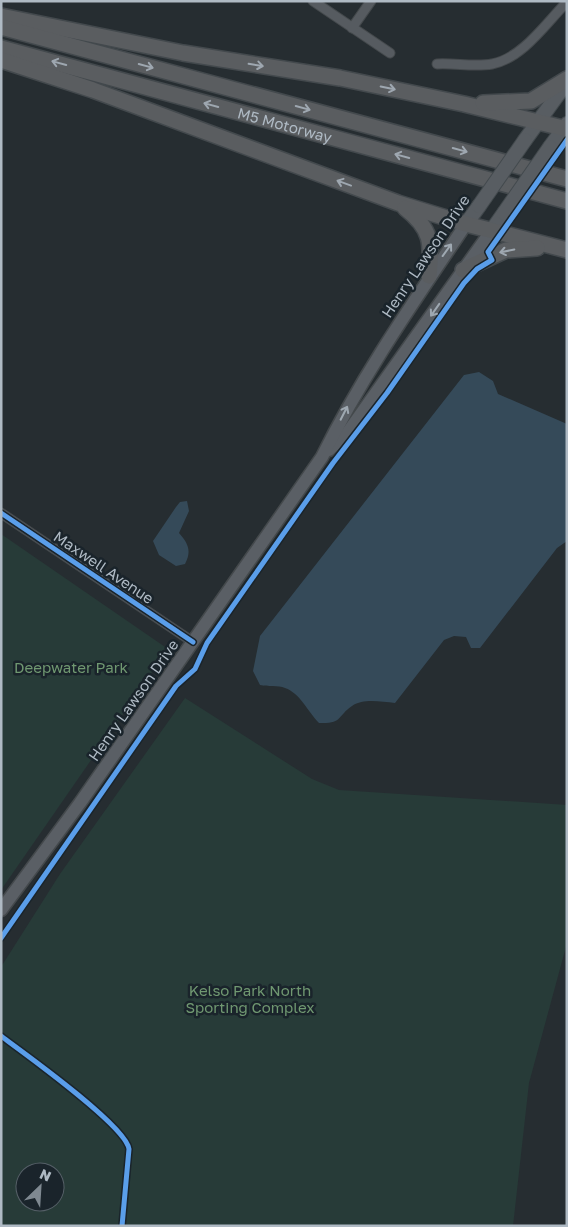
<svg xmlns="http://www.w3.org/2000/svg" width="568" height="1227" font-family="'Golos Text',sans-serif">
	<style>
		.green { fill: #273b38; fill-rule: evenodd }
		.water { fill: #354a59 }
		.lines { fill: none; stroke-linecap: round; stroke-linejoin: round }
		.street-casing { stroke: #44494c; stroke-width: 11 }
		.secondary-casing { stroke: #44494c; stroke-width: 15 }
		.primary-casing { stroke: #434a4e; stroke-width: 16 }
		.highway-casing { stroke: #43494d; stroke-width: 18 }
		.street { stroke: #565b60; stroke-width: 9 }
		.secondary { stroke: #5a5f65; stroke-width: 12 }
		.primary { stroke: #585d62; stroke-width: 14 }
		.highway { stroke: #5a5d60; stroke-width: 15 }
		.primary-bridge-casing { stroke: #434a4e; stroke-width: 16; stroke-linecap: butt }
		.primary-bridge { stroke: #585d62; stroke-width: 14 }
		.cycleway-casing { stroke: #1a242b; stroke-width: 8 }
		.cycleway { stroke: #5a9eea; stroke-width: 5 }
		.oneway { stroke: #9ea7b0 }
		.oneway2 { stroke: #9ea8b1 }
		.labels { text-anchor: middle; dominant-baseline: central; stroke-width: 5; stroke-linejoin: round; paint-order: stroke }
		.street-label { font-size: 15px; fill: #afbac4; stroke: #1a242b }
		.park-label { font-size: 15px; fill: #709871; stroke: #1a242b }
	</style>
	<rect width="100%" height="100%" fill="#262d31"/>
	<g class="green">
		<path d="M1 534 168 649 1 890Z"/>
		<path d="M185 698 312 779 339 790 567 805V943L529 1083 513 1226H1V967L60 874ZM25 1172H55V1202H25Z"/>
	</g>
	<g class="water">
		<path d="M479 372 493 381 498 394 567 424V541L557 548 480 648H471L466 637 454 636 444 640 395 703C381 702 364 698 352 706 337 716 343 724 319 723 308 712 300 693 285 688 278 685 268 687 260 685L253 671 260 636 464 375Z"/>
		<path d="M187 501 189 511 179 533C188 543 192 551 185 564L176 566 159 555 153 541 176 507 180 502Z"/>
	</g>
	<g class="lines">
		<defs>
			<g id="street">
				<path d="M313 1 390 53"/>
				<path d="M352 28 371 1"/>
				<path d="M437 64C455 63 475 67 492 64 523 58 546 23 567 2"/>
				<path d="M1 513 193 642"/>
			</g>
			<g id="secondary">
				<path d="M329 450 348 432 492 230"/>
				<path d="M1 910 80 803 322 457C363 374 415 300 466 224"/>
			</g>
			<g id="primary">
				<path d="M525 140 567 82"/>
				<path d="M550 147 567 124"/>
				<path d="M466 224 479 206"/>
				<path d="M492 230 504 213"/>
			</g>
			<g id="highway">
				<path d="M1 16 183 53 340 78 464 104 567 129"/>
				<path d="M1 27 567 179"/>
				<path id="s1" d="M1 48 567 201"/>
				<path d="M1 60 93 90 398 203 466 224 567 250"/>
				<path d="M483 103 531 101 567 79"/>
				<path d="M405 208C432 229 432 243 429 276"/>
				<path d="M463 270 506 250 537 248"/>
			</g>
		</defs>
		<use href="#street" class="street-casing"/>
		<use href="#secondary" class="secondary-casing"/>
		<use href="#primary" class="primary-casing"/>
		<use href="#highway" class="highway-casing"/>
		<use href="#street" class="street"/>
		<use href="#secondary" class="secondary"/>
		<use href="#primary" class="primary"/>
		<use href="#highway" class="highway"/>
		<defs>
			<g id="primary-bridge">
				<path d="M479 206 525 140"/>
				<path d="M504 213 550 147"/>
			</g>
		</defs>
		<use href="#primary-bridge" class="primary-bridge-casing"/>
		<use href="#primary-bridge" class="primary-bridge"/>
		<defs>
			<g id="cycleway">
				<path d="M1 513 193 642"/>
				<path d="M1 938 176 686 195 669 207 643 333 463 387 393 464 283 477 269 492 260 488 252 567 140"/>
				<path d="M1 1036C24 1053 126 1126 129 1149L122 1226"/>
			</g>
		</defs>
		<use href="#cycleway" class="cycleway-casing"/>
		<use href="#cycleway" class="cycleway"/>
	</g>
	<defs><path id="oneway-shaft" d="M-6 0H5M1.5-3L5.5 0L1.5 3" fill="none" stroke-width="1.6" stroke-linecap="round" stroke-linejoin="round" transform="scale(1.25)"/></defs>
	<g class="oneway">
		<use href="#oneway-shaft" transform="translate(59 63) rotate(-165)"/>
		<use href="#oneway-shaft" transform="translate(256 65) rotate(9)"/>
		<use href="#oneway-shaft" transform="translate(146 66) rotate(15)"/>
		<use href="#oneway-shaft" transform="translate(388 88) rotate(12)"/>
		<use href="#oneway-shaft" transform="translate(211 105) rotate(-165)"/>
		<use href="#oneway-shaft" transform="translate(303 108) rotate(15)"/>
		<use href="#oneway-shaft" transform="translate(460 150) rotate(15)"/>
		<use href="#oneway-shaft" transform="translate(402 156) rotate(-165)"/>
		<use href="#oneway-shaft" transform="translate(344 183) rotate(-160)"/>
		<use href="#oneway-shaft" transform="translate(507 251) rotate(168)"/>
	</g>
	<g class="oneway2">
		<use href="#oneway-shaft" transform="translate(447 250) rotate(-54)"/>
		<use href="#oneway-shaft" transform="translate(435 310) rotate(125)"/>
		<use href="#oneway-shaft" transform="translate(344 413) rotate(-63)"/>
	</g>
	<g class="labels">
		<g class="street-label">
			<text stroke="none"><textPath href="#s1" startOffset="294">M5 Motorway</textPath></text>
			<text transform="translate(425 256) rotate(-56)">Henry Lawson Drive</text>
			<text transform="translate(104 567) rotate(34)">Maxwell Avenue</text>
			<text transform="translate(133 700) rotate(-55)">Henry Lawson Drive</text>
		</g>
		<g class="park-label">
			<text x="71" y="667">Deepwater Park</text>
			<text x="250" y="990">Kelso Park North<tspan x="250" dy="17">Sporting Complex</tspan></text>
		</g>
	</g>
	<rect width="568" height="1227" fill="none" stroke="#afbac4" stroke-width="5"/>
	<g transform="translate(40 1187) rotate(25)"><circle r="24" fill="#1a242b" stroke="#566068"/>
	<path d="M0-4L9 19L0 12L-9 19Z" fill="#7f8991"/>
	<text y="-8" font-size="14" font-weight="bold" text-anchor="middle" fill="#afbac4">N</text>
	</g>
</svg>
